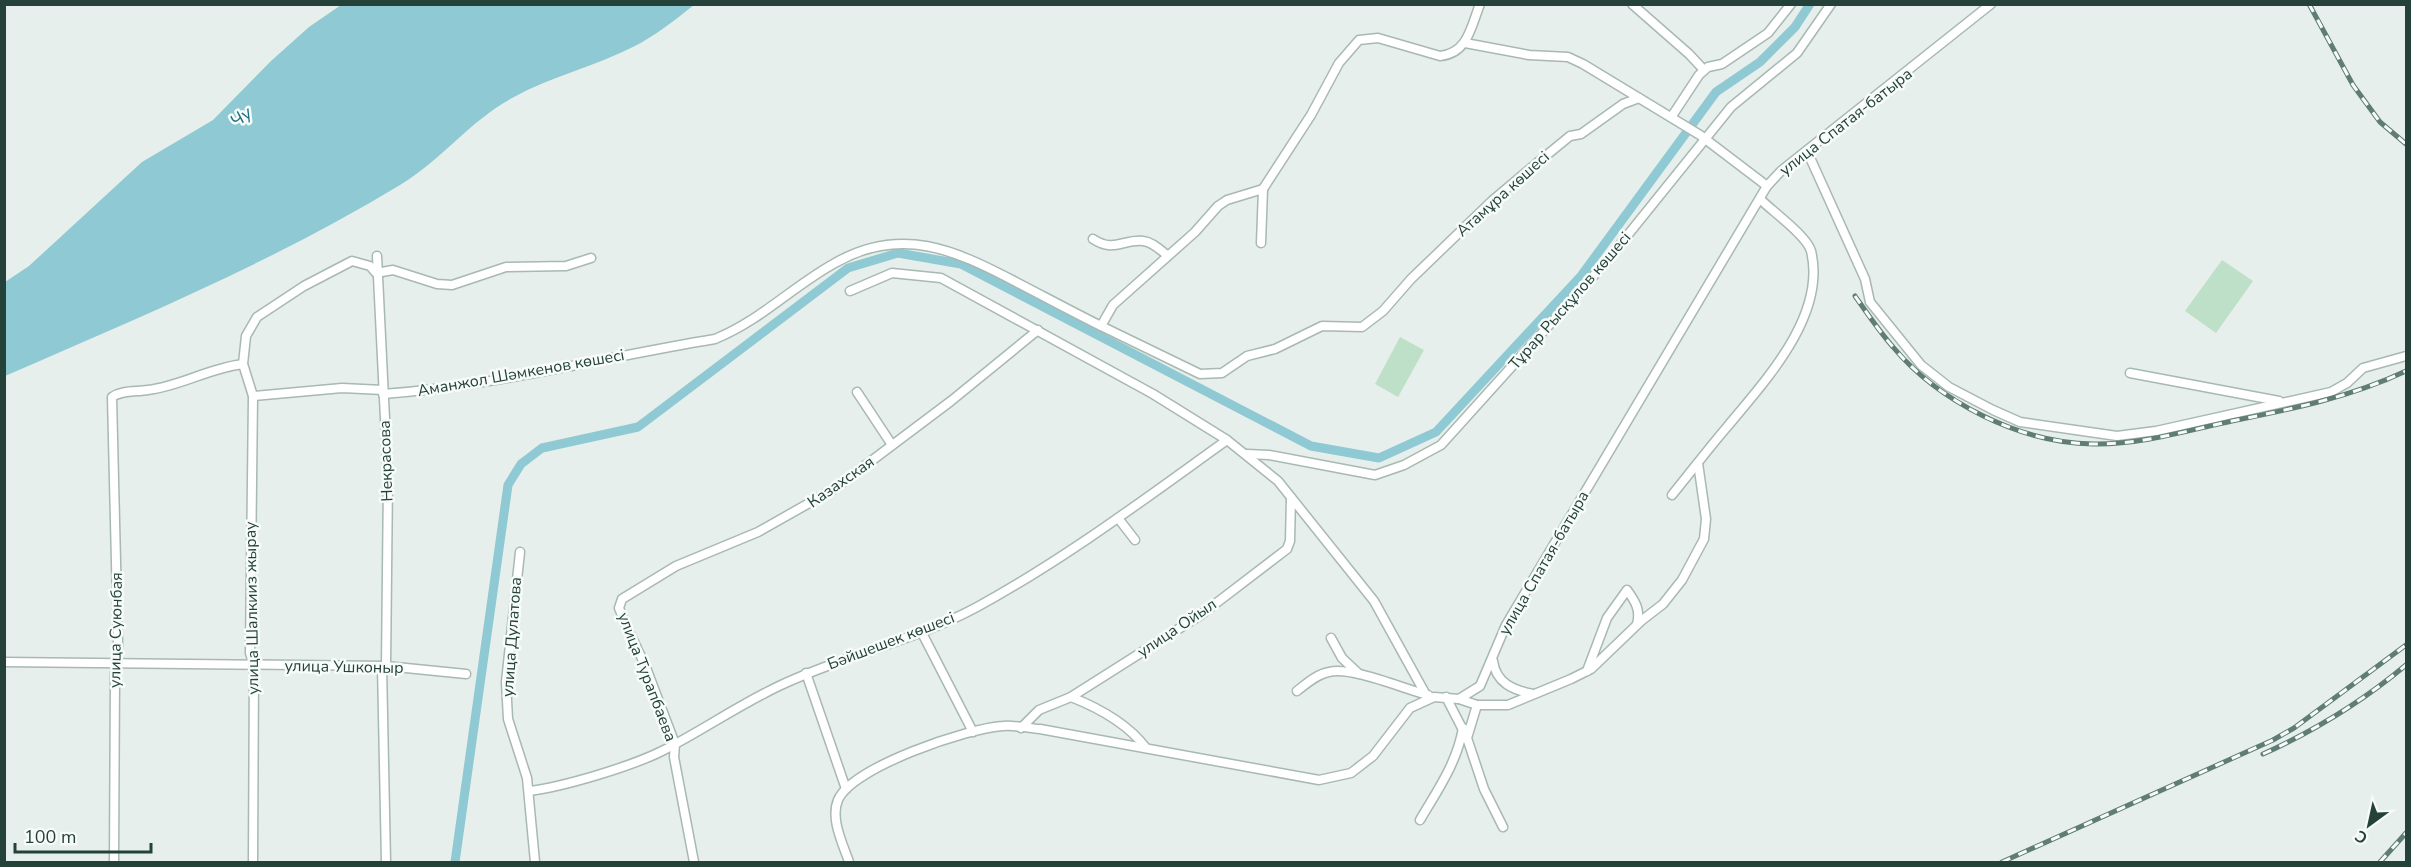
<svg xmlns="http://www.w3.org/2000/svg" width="2411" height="867" font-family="'Nunito Sans',sans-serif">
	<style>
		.green { fill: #bfe0c8 }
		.water { fill: #8ec9d4 }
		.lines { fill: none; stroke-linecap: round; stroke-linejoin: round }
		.canal { stroke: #8ec9d4; stroke-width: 9 }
		.street-casing { stroke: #a8b8b2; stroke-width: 11 }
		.street { stroke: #fff; stroke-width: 8 }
		.rail-casing { stroke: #5f7d75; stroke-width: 5 }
		.rail { stroke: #f7fbf9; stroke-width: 3; stroke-dasharray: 9; stroke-linecap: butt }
		.labels { text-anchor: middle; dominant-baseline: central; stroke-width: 5; stroke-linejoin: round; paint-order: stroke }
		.street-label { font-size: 16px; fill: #24423a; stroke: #f7fbf9 }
		.water-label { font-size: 18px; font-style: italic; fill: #1c6f80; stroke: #f7fbf9 }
	</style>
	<rect width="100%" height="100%" fill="#e6efeb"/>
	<g class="green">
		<path d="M2222 260 2253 281 2216 333 2185 311Z"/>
		<path d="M1400 337 1424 350 1398 397 1375 384Z"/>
	</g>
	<path class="water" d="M341 5H694C675 20 656 35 635 46 596 66 552 76 514 97 470 120 443 159 400 185 275 261 138 318 5 376V282L29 266 142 162 213 120 271 61 309 27Z"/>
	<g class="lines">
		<path class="canal" d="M455 862 508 485 521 464 542 448 638 427 848 268 898 253 961 264 1311 446 1379 458 1436 432 1581 276 1716 92 1760 62 1795 27 1810 4"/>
		<defs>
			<g id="street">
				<path d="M1632 4 1689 54 1704 70"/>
				<path d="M1465 43 1529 55 1568 57 1583 64 1700 135 1767 186"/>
				<path d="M1672 116 1699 75 1708 67 1722 64 1768 33 1791 4"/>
				<path d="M1807 151 1865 279 1870 302 1921 365 1949 387 1993 410 2020 422 2117 436 2156 431 2331 392 2347 383 2363 368 2406 356"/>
				<path d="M1093 239C1114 253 1123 239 1143 241 1153 242 1160 250 1167 255"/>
				<path d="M1261 243 1263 189"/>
				<path d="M377 256 388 480 386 666"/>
				<path d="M850 291 892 273 941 278 1153 394 1227 440 1278 481 1374 601 1426 695"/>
				<path d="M1101 326 1200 374 1222 373 1247 356 1275 349 1322 326 1362 327 1383 311 1411 279 1493 200 1537 163 1570 136 1581 134 1623 104 1639 98"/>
				<path d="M2130 373 2279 401"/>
				<path d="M857 392 892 445"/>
				<path d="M383 394C495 386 605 357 715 339 760 321 793 286 835 263 901 225 955 250 1016 282 1045 297 1073 312 1101 326L1113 305 1195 232 1218 206 1227 200 1263 189 1311 115 1339 63 1359 40 1378 38 1440 56C1468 53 1471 27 1480 4"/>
				<path d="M253 396 342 388 383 390"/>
				<path d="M1247 454 1269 455 1375 475 1404 465 1441 445 1606 262 1731 107 1797 53 1831 4"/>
				<path d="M1672 495C1690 473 1708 449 1727 427 1764 382 1827 316 1811 251 1807 236 1772 211 1760 199"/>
				<path d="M1118 518 1135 540"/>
				<path d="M520 552 506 682 508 719 527 778 535 862"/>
				<path d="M922 633 973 732"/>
				<path d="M1331 638 1342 658 1359 674"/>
				<path d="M1493 661C1496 683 1513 690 1533 694"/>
				<path d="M4 662 386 666 466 674"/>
				<path d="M382 666 386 862"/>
				<path d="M1587 671 1607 618 1627 590C1635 601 1641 610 1637 624"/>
				<path d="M806 673 846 789"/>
				<path d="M1297 691C1306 684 1317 674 1329 672 1351 666 1404 689 1428 695"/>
				<path d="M1071 697C1099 708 1128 724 1146 748"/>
				<path d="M1446 697 1464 732"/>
				<path d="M1459 699 1477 705H1508L1571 679 1591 669 1641 621 1663 604 1682 580 1704 539 1706 519 1698 463"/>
				<path d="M1477 705 1467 738 1484 789 1503 827"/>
				<path d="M1021 728 1039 710 1071 697 1202 614 1287 549 1290 541 1291 498"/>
				<path d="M529 791C563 787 633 766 664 750 703 730 739 705 779 686 844 655 914 641 977 607 1065 559 1146 498 1227 440"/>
				<path d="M1420 820C1437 791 1457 763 1463 728"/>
				<path d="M114 862 115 675 118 645 112 397C122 390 136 392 148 390 181 386 209 368 243 364"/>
				<path d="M253 862 254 666 250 653 253 396 243 364 246 336 257 317 304 286 352 261 370 266 376 273 393 270 437 284 452 285 506 267 566 266 591 258"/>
				<path d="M694 862 674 757 675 744 645 665 625 623 619 608 622 599 676 566 758 532 834 489 951 401 1038 330"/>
				<path d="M849 862C843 844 830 819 838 800 852 767 968 728 1003 726 1015 725 1028 728 1040 729L1319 780 1351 773 1373 756 1410 708 1434 697 1459 699 1480 686 1506 625 1767 186 1781 171 1991 4"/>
			</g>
		</defs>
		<use href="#street" class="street-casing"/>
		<use href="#street" class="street"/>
		<defs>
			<g id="rail">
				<path d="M2309 4 2353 85 2380 122 2406 144"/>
				<path d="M1855 296C1867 313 1879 331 1893 347 1939 402 2020 443 2093 444 2139 445 2186 431 2232 421 2292 409 2351 397 2406 371"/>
				<path d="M2263 754C2314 731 2363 701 2406 665"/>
				<path d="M2002 862 2273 740 2294 728 2406 645"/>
				<path d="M2380 862 2406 833"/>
			</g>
		</defs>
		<use href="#rail" class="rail-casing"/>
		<use href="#rail" class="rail"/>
	</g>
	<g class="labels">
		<g class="street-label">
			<text transform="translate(1846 122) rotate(-38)">улица Спатая-батыра</text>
			<text transform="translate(1503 194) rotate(-42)">Атамұра көшесі</text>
			<text transform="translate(1570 301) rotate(-49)">Тұрар Рысқұлов көшесі</text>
			<text transform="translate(521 373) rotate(-10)">Аманжол Шәмкенов көшесі</text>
			<text transform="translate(386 461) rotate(-92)">Некрасова</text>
			<text transform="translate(841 482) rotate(-35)">Казахская</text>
			<text transform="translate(1544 563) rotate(-60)">улица Спатая-батыра</text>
			<text transform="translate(252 608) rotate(-91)">улица Шалкииз жырау</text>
			<text transform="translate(1177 628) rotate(-34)">улица Ойыл</text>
			<text transform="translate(116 630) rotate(-89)">улица Суюнбая</text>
			<text transform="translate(512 637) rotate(-86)">улица Дулатова</text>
			<text transform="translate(891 641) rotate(-21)">Бәйшешек көшесі</text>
			<text transform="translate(344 667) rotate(1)">улица Ушконыр</text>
			<text transform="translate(647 677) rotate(69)">улица Турапбаева</text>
		</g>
		<g class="water-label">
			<text transform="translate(241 117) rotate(-37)">Чу</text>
		</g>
	</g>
	<rect width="2411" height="867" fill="none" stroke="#24423a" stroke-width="12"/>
	<g transform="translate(2369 825) rotate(213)" stroke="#f7fbf9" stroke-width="4.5" paint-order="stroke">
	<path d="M0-4.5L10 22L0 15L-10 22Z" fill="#24423a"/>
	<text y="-9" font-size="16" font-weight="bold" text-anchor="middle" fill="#24423a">С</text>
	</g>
	<path d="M15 843v9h136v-9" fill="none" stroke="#24423a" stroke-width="3"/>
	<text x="24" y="843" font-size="18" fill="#24423a" stroke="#f7fbf9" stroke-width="4.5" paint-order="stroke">100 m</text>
</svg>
